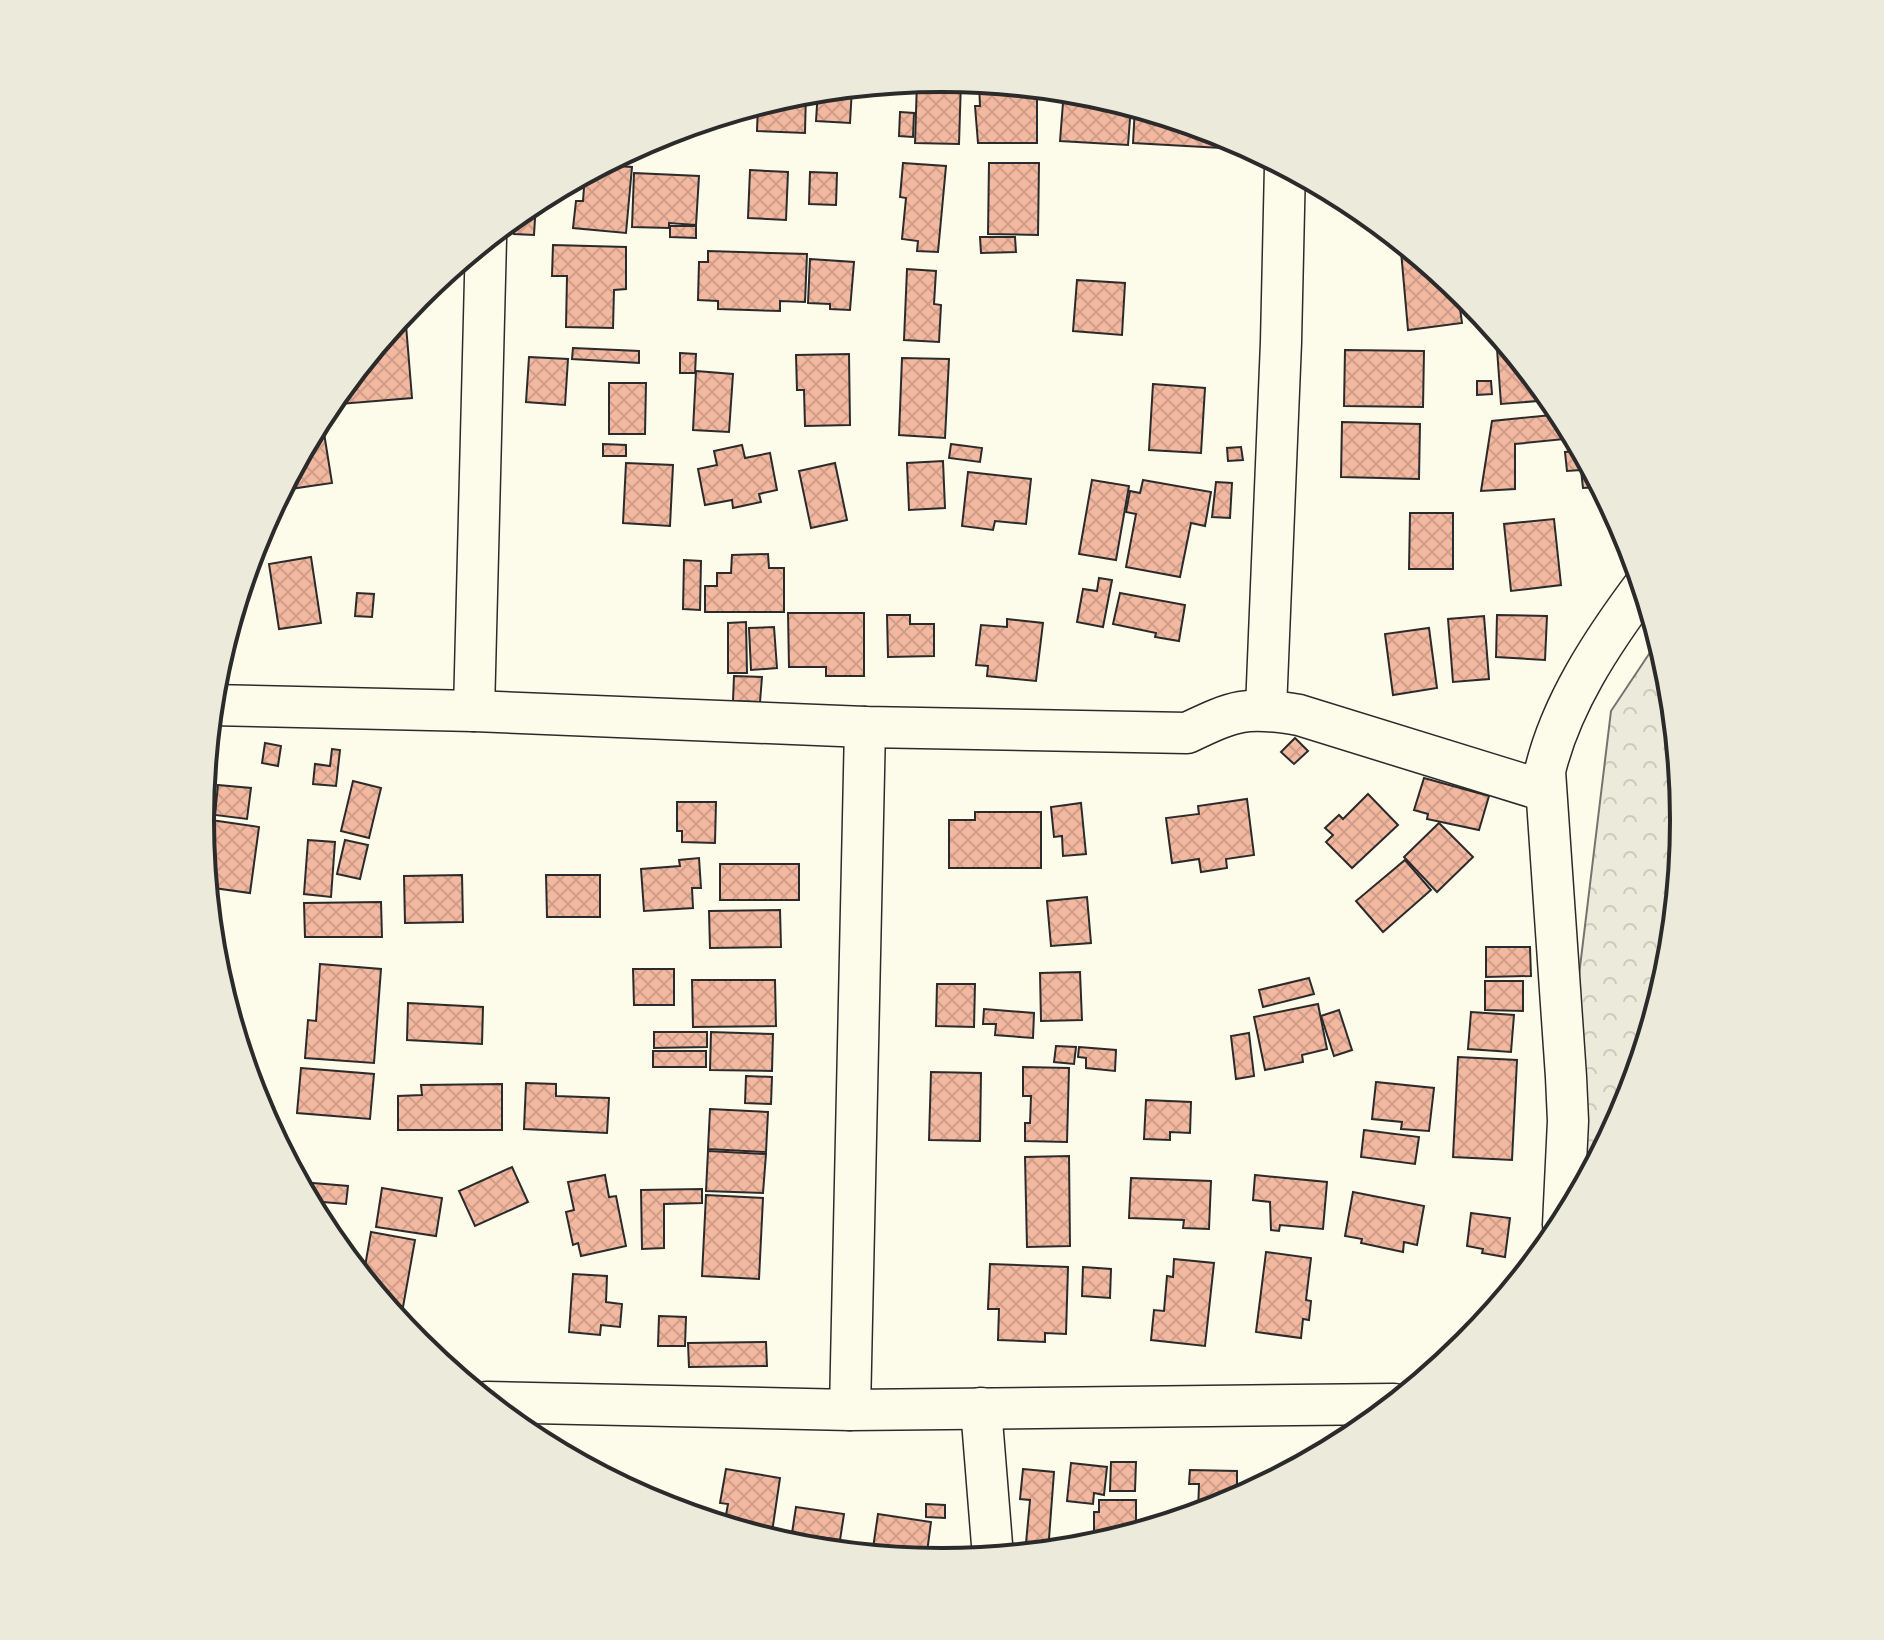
<svg xmlns="http://www.w3.org/2000/svg" width="1884" height="1640" font-family="Roboto,sans-serif">
	<style>
		.forest { fill: url(#forest-crowns); stroke: #74746e; stroke-width: 2 }
		.building { fill: url(#building-cross-hatch); stroke: #2b2b2b; stroke-width: 2 }
		.lines { fill: none; stroke-linecap: round; stroke-linejoin: round }
		.minor-casing { stroke: #2b2b2b; stroke-width: 43 }
		.minor { stroke: #fdfbea; stroke-width: 40 }
		.rim { fill: none; stroke: #2b2b2b; stroke-width: 4 }
	</style>
	<defs>
		<pattern id="forest-crowns" width="20" height="18" patternUnits="userSpaceOnUse" patternTransform="scale(2)"><rect width="20" height="18" fill="#ecebdb"/><path d="M2 6a3 3 0 1 1 6 0M12 15a3 3 0 1 1 6 0" fill="none" stroke="#cbcabc"/></pattern>
		<pattern id="building-cross-hatch" width="8" height="8" patternUnits="userSpaceOnUse" patternTransform="scale(2)"><rect width="8" height="8" fill="#f2b8a0"/><path d="M0 0l8 8M0 8l8-8" fill="none" stroke="#d09e8a"/></pattern>
	</defs>
	<rect width="100%" height="100%" fill="#fdfbea"/>
	<path class="forest" d="M1659 639 1670 676 1684 820 1670 965 1627 1104 1559 1233 1546 1248 1611 711Z"/>
	<g class="building">
		<path d="M942 78 961 80 959 144 915 143 917 81Z"/>
		<path d="M979 83 1037 87V143H978L975 106H980Z"/>
		<path d="M852 88 850 123 816 121 818 90Z"/>
		<path d="M1064 90 1087 92 1131 106 1128 145 1060 141Z"/>
		<path d="M806 91 805 133 757 131 758 104Z"/>
		<path d="M1135 107 1222 133 1221 148 1133 143Z"/>
		<path d="M900 112 914 113 913 137 899 136Z"/>
		<path d="M903 163 946 166 938 252 917 251 918 241 902 239 906 198 900 197Z"/>
		<path d="M989 163H1039L1038 235 988 234Z"/>
		<path d="M601 165 632 167 626 233 573 228 576 201H583L585 174Z"/>
		<path d="M750 170 788 172 786 220 748 218Z"/>
		<path d="M810 172 837 173 836 205 809 204Z"/>
		<path d="M634 173 699 176 696 225 669 223V228L632 227Z"/>
		<path d="M536 202 534 235 514 234V216L530 203Z"/>
		<path d="M670 226H696V238L670 237Z"/>
		<path d="M980 237H1015L1016 252 981 253Z"/>
		<path d="M553 245 626 247V289L614 290 613 328 566 327 567 276H552Z"/>
		<path d="M1405 245 1457 287 1462 323 1408 330 1401 251Z"/>
		<path d="M708 251 807 254 805 302 780 301V311L718 309V301L698 300 699 262H708Z"/>
		<path d="M810 259 854 262 850 310 830 309V304L808 303Z"/>
		<path d="M907 269 936 271 934 304 941 305 939 342 904 340Z"/>
		<path d="M1077 280 1125 283 1122 335 1073 331Z"/>
		<path d="M406 325 412 398 340 404 339 391 392 326Z"/>
		<path d="M573 348 639 351V363L572 359Z"/>
		<path d="M1510 348 1557 406 1550 407V400L1501 404 1497 349Z"/>
		<path d="M1345 350 1424 351 1423 407 1344 406Z"/>
		<path d="M680 353 696 354 695 373H680Z"/>
		<path d="M849 354 850 425 805 426 804 390H797L796 355Z"/>
		<path d="M529 357 568 359 565 405 526 402Z"/>
		<path d="M902 358 949 359 945 438 899 435Z"/>
		<path d="M696 371 733 374 729 432 693 430Z"/>
		<path d="M1477 381H1491L1492 394 1477 395Z"/>
		<path d="M609 383H646L645 434H609Z"/>
		<path d="M1153 384 1205 388 1201 453 1149 450Z"/>
		<path d="M1562 414 1575 438 1515 444V489L1481 491 1492 421Z"/>
		<path d="M1342 422 1420 424 1419 479 1341 477Z"/>
		<path d="M324 433 332 483 290 489 288 476 311 434Z"/>
		<path d="M603 444 626 445V456H603Z"/>
		<path d="M951 444 982 448 980 462 949 458Z"/>
		<path d="M1579 444 1601 487 1583 488 1581 470 1567 471 1565 452 1579 451Z"/>
		<path d="M742 445 745 458 770 453 777 490 759 494 761 502 733 508 732 500 705 505 698 469 717 465 714 451Z"/>
		<path d="M1241 447 1243 460 1228 461 1227 448Z"/>
		<path d="M943 461 945 508 909 510 907 463Z"/>
		<path d="M626 463 673 465 670 526 623 523Z"/>
		<path d="M835 463 847 520 811 528 799 471Z"/>
		<path d="M968 472 1031 479 1026 524 995 521 993 530 962 526Z"/>
		<path d="M1092 480 1129 486 1116 560 1079 554Z"/>
		<path d="M1143 480 1211 492 1205 526 1191 523 1180 577 1126 567 1136 514 1126 512 1130 491 1140 493Z"/>
		<path d="M1216 482 1232 483 1230 518 1212 517Z"/>
		<path d="M1410 513H1453V569H1409Z"/>
		<path d="M1554 519 1561 585 1511 591 1504 524Z"/>
		<path d="M768 554 769 568H784V612H705V586H717V573H731L732 555Z"/>
		<path d="M311 557 321 623 279 629 269 564Z"/>
		<path d="M684 560 701 561 700 610 683 609Z"/>
		<path d="M1099 578 1112 580 1103 627 1077 622 1083 589 1097 591Z"/>
		<path d="M357 593 374 594 372 617 355 616Z"/>
		<path d="M1120 593 1185 605 1179 641 1155 637 1156 633 1113 624Z"/>
		<path d="M788 613H864V676H826V667H789Z"/>
		<path d="M887 615H910V624H934V656L888 657Z"/>
		<path d="M1497 615 1547 616 1545 660 1496 657Z"/>
		<path d="M1484 616 1489 679 1453 682 1448 619Z"/>
		<path d="M1007 619 1043 623 1036 681 987 676 988 666 976 665 981 625 1007 627Z"/>
		<path d="M746 622 747 673H728V623Z"/>
		<path d="M774 627 777 668 751 670 749 628Z"/>
		<path d="M1429 628 1437 688 1393 695 1385 634Z"/>
		<path d="M734 676 762 677 760 702 733 701Z"/>
		<path d="M1295 738 1308 751 1294 764 1281 752Z"/>
		<path d="M265 743 281 746 278 766 262 763Z"/>
		<path d="M332 749 340 750 336 786 313 784 315 764 330 766Z"/>
		<path d="M1424 778 1489 796 1479 830 1427 819 1428 814 1414 810Z"/>
		<path d="M353 781 381 788 369 838 341 831Z"/>
		<path d="M218 785 251 788 247 819 215 815Z"/>
		<path d="M1368 794 1398 825 1352 868 1326 842 1333 835 1325 828 1339 815 1343 819Z"/>
		<path d="M1247 799 1254 855 1226 859 1227 868 1201 872 1199 859 1172 863 1166 818 1199 814 1198 806Z"/>
		<path d="M677 802H716L715 843 682 842V831H677Z"/>
		<path d="M1081 803 1086 854 1063 856 1062 836 1054 837 1051 807Z"/>
		<path d="M975 812H1041V868H949V820H975Z"/>
		<path d="M211 820 259 827 250 893 207 887 204 862Z"/>
		<path d="M1439 823 1473 857 1437 892 1404 857Z"/>
		<path d="M308 840 335 842 331 897 304 894Z"/>
		<path d="M345 840 368 845 360 879 337 874Z"/>
		<path d="M699 858 701 888H692L693 908 644 911 641 869 680 866 679 860Z"/>
		<path d="M1405 860 1431 890 1383 932 1356 901Z"/>
		<rect x="720" y="864" width="79" height="36"/>
		<path d="M462 875 463 922 405 923 404 876Z"/>
		<path d="M546 875H600V917H547Z"/>
		<path d="M1087 897 1091 943 1051 946 1047 901Z"/>
		<path d="M381 902 382 937H305L304 903Z"/>
		<path d="M780 910 781 947 710 948 709 911Z"/>
		<path d="M1486 947H1530L1531 976 1486 977Z"/>
		<path d="M320 964 381 969 374 1063 305 1058 308 1020 316 1021Z"/>
		<path d="M633 969H674V1005H634Z"/>
		<path d="M1080 972 1082 1020 1041 1021 1040 973Z"/>
		<path d="M1309 978 1314 994 1263 1007 1259 990Z"/>
		<path d="M692 980H775L776 1026 693 1027Z"/>
		<path d="M1485 981H1523V1011L1485 1010Z"/>
		<path d="M937 984H975L974 1027 936 1026Z"/>
		<path d="M408 1003 483 1007 482 1044 407 1040Z"/>
		<path d="M1318 1004 1327 1049 1302 1055 1303 1062 1265 1070 1254 1017Z"/>
		<path d="M984 1009 1034 1013 1033 1038 995 1035 996 1024H983Z"/>
		<path d="M1339 1010 1352 1050 1334 1056 1321 1016Z"/>
		<path d="M1471 1012 1514 1015 1511 1052 1468 1049Z"/>
		<path d="M654 1032H707V1047L654 1048Z"/>
		<path d="M711 1032 773 1034 772 1071 710 1070Z"/>
		<path d="M1249 1033 1254 1076 1236 1079 1231 1036Z"/>
		<path d="M1056 1046 1076 1047 1074 1064 1054 1062Z"/>
		<path d="M1079 1047 1116 1050 1115 1071 1086 1068V1058L1078 1057Z"/>
		<rect x="653" y="1051" width="53" height="16"/>
		<path d="M1458 1057 1517 1060 1512 1160 1453 1157Z"/>
		<path d="M1023 1067 1069 1068 1067 1142 1025 1141V1123H1030L1031 1096H1023Z"/>
		<path d="M301 1068 374 1074 370 1119 297 1113Z"/>
		<path d="M931 1072 981 1073 980 1141 929 1140Z"/>
		<path d="M746 1076 772 1077 771 1104 745 1103Z"/>
		<path d="M1376 1082 1434 1088 1429 1131 1401 1129 1402 1122 1372 1119Z"/>
		<path d="M526 1083 556 1084V1096L609 1098 607 1133 524 1129Z"/>
		<path d="M502 1084V1130H398V1096L422 1095 421 1085Z"/>
		<path d="M255 1100 269 1101 268 1125 256 1104Z"/>
		<path d="M1146 1100 1191 1102 1190 1133 1170 1132V1140L1144 1139Z"/>
		<path d="M710 1109 768 1112 766 1152 708 1149Z"/>
		<path d="M1364 1130 1419 1137 1415 1164 1361 1157Z"/>
		<path d="M708 1151 766 1154 763 1193 706 1191Z"/>
		<path d="M1069 1156 1070 1246 1027 1247 1025 1157Z"/>
		<path d="M512 1167 528 1202 475 1226 459 1191Z"/>
		<path d="M605 1175 609 1197 616 1196 626 1246 581 1256 578 1243 573 1245 566 1212 574 1210 568 1182Z"/>
		<path d="M1255 1175 1327 1182 1323 1229 1280 1225 1279 1231 1271 1230 1270 1202 1253 1200Z"/>
		<path d="M1131 1178 1211 1181 1209 1229 1183 1228 1184 1220 1129 1218Z"/>
		<path d="M313 1183 348 1186 346 1204 311 1201Z"/>
		<path d="M382 1188 442 1198 436 1236 376 1227Z"/>
		<path d="M702 1189V1203L664 1204V1248L642 1249 641 1190Z"/>
		<path d="M1353 1192 1424 1206 1417 1245 1404 1242 1403 1252 1361 1243 1362 1239 1345 1236Z"/>
		<path d="M706 1195 763 1198 759 1279 702 1276Z"/>
		<path d="M1471 1213 1510 1218 1505 1257 1482 1253 1483 1249 1467 1246Z"/>
		<path d="M371 1232 415 1240 403 1307 384 1304 363 1278Z"/>
		<path d="M1266 1252 1311 1258 1306 1300 1311 1301 1309 1320 1303 1319 1301 1338 1256 1332Z"/>
		<path d="M1174 1259 1214 1263 1205 1346 1151 1340 1154 1310 1164 1311 1167 1276 1173 1277Z"/>
		<path d="M990 1264 1068 1267 1066 1334 1045 1333V1342L998 1340 999 1309H988Z"/>
		<path d="M1083 1267 1111 1269 1110 1298 1082 1296Z"/>
		<path d="M573 1274 607 1276 606 1302 622 1304 620 1327 601 1325 600 1335 569 1332Z"/>
		<path d="M659 1316 686 1317 685 1346H658Z"/>
		<path d="M766 1342 767 1366 689 1367 688 1343Z"/>
		<path d="M1111 1462H1136L1135 1491H1110Z"/>
		<path d="M1071 1463 1107 1467 1104 1495 1094 1493 1093 1504 1067 1501Z"/>
		<path d="M726 1469 780 1478 771 1539 724 1526 728 1504 720 1503Z"/>
		<path d="M1023 1469 1054 1472 1048 1552 1025 1554 1030 1500 1020 1499Z"/>
		<path d="M1190 1470 1237 1471V1500L1198 1514 1199 1484H1189Z"/>
		<path d="M1099 1500H1136V1533L1100 1544V1536H1094V1512H1099Z"/>
		<path d="M926 1504 945 1505V1518L926 1517Z"/>
		<path d="M796 1507 844 1514 840 1540 792 1533Z"/>
		<path d="M878 1514 931 1522 926 1560 872 1555Z"/>
	</g>
	<g class="lines">
		<defs>
			<g id="minor">
				<path d="M211 705 474 711 865 727 1187 733C1235 710 1246 706 1299 715L1545 791"/>
				<path d="M1266 709 1281 342 1285 166"/>
				<path d="M474 711 486 239"/>
				<path d="M1563 1225 1568 1121 1566 1077 1545 771C1561 704 1602 642 1643 587"/>
				<path d="M487 1402 850 1410 1394 1404"/>
				<path d="M981 1408 993 1557"/>
				<path d="M850 1410 865 727"/>
			</g>
		</defs>
		<use href="#minor" class="minor-casing"/>
		<use href="#minor" class="minor"/>
	</g>
	<path d="M0 0H1884V1640H0ZM214 820a728 728 0 1 1 1456 0a728 728 0 1 1-1456 0Z" fill="#eceadb" fill-rule="evenodd"/>
	<path class="rim" d="M214 820a728 728 0 1 1 1456 0a728 728 0 1 1-1456 0Z"/>
</svg>
